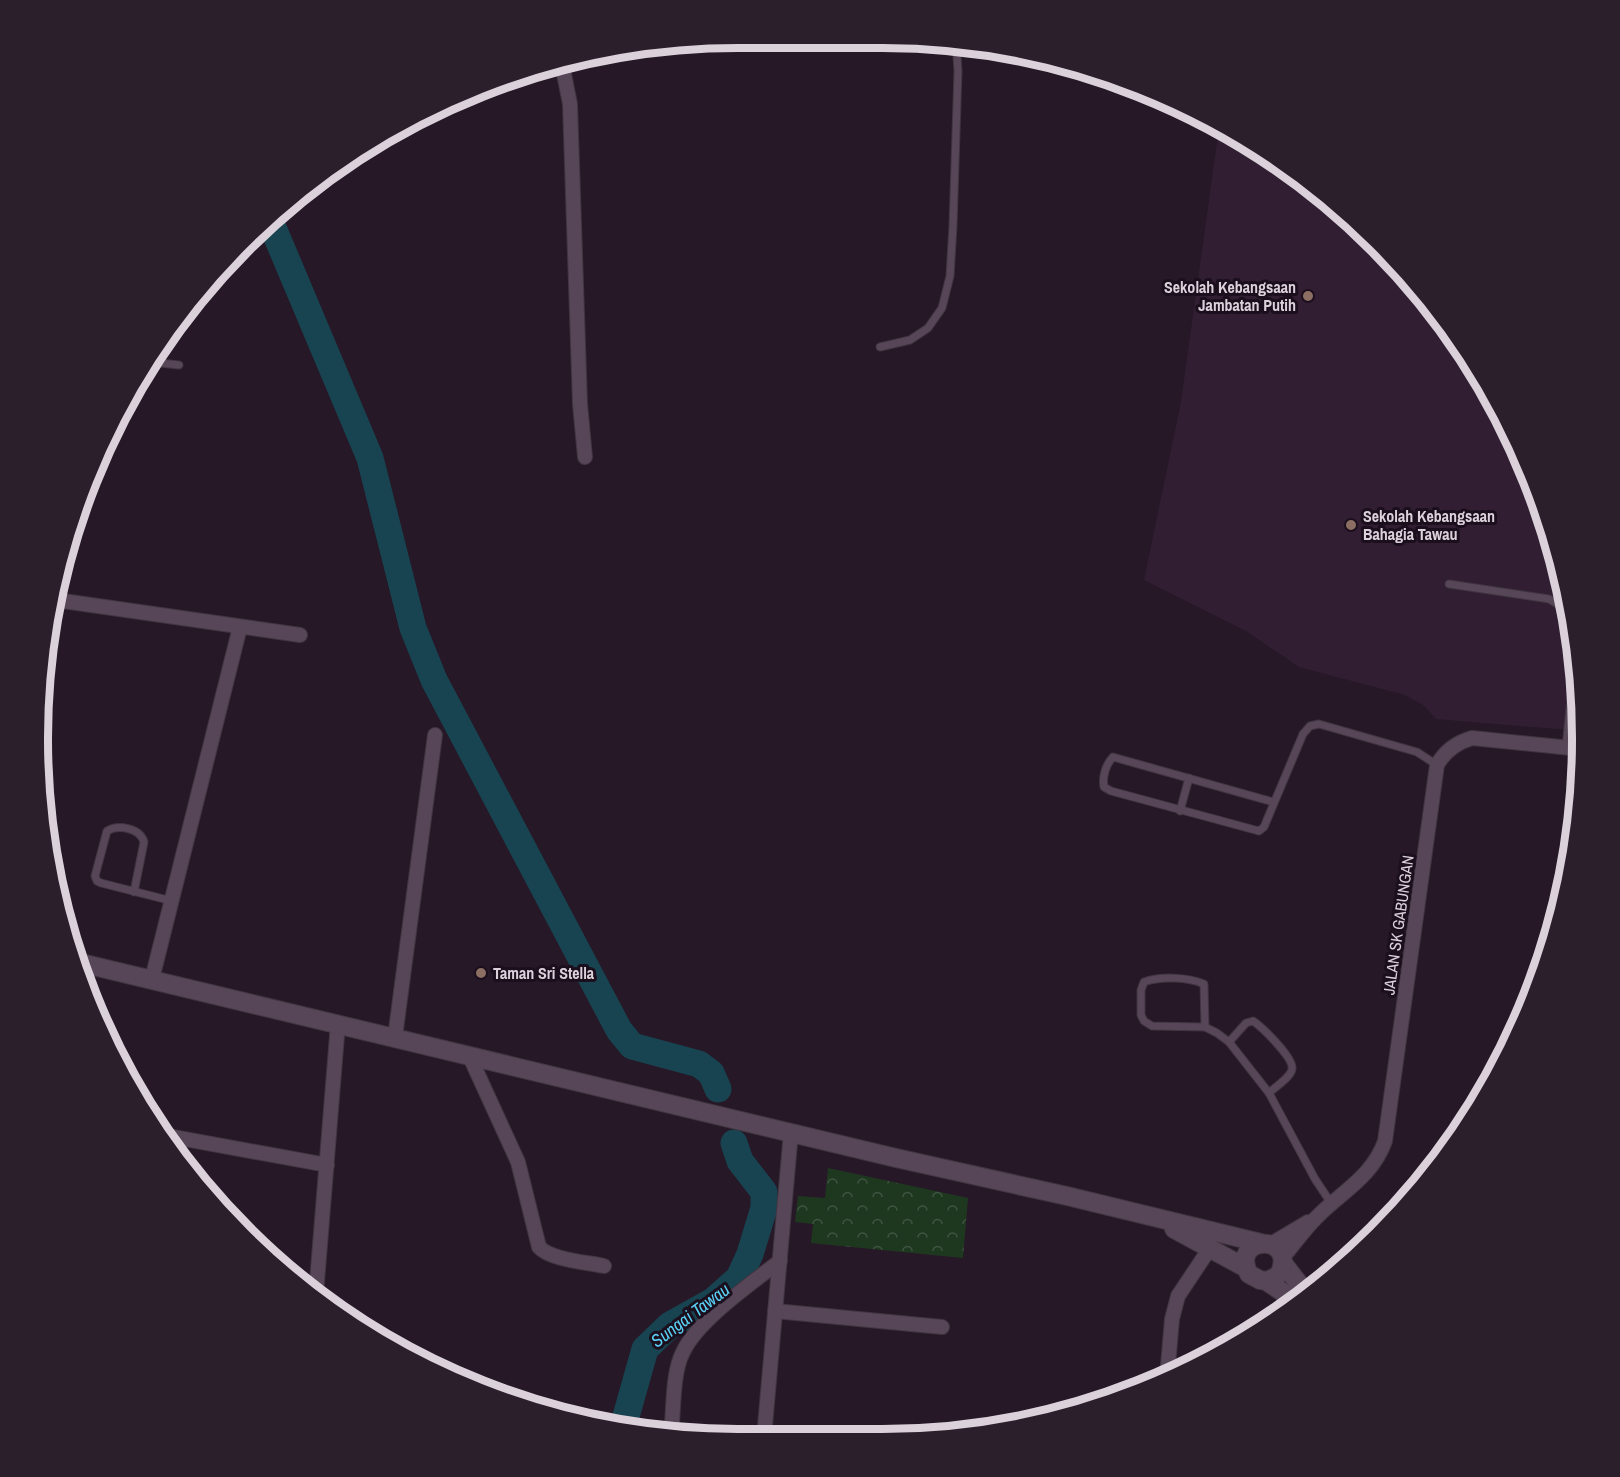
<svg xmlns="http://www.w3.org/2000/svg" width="1620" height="1477" font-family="'Archivo Narrow',sans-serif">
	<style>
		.built { fill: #311e32 }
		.forest { fill: url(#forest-crowns) }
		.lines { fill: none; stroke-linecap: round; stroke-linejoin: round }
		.river { stroke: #184451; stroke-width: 27 }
		.service-casing { stroke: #403540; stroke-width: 9 }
		.minor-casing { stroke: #403540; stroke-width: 16 }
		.tertiary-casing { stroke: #403540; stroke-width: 20 }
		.service { stroke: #564657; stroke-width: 7 }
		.minor { stroke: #564657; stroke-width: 14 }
		.tertiary { stroke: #564657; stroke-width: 18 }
		.education-dot { fill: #8d6e63; stroke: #1c0f1d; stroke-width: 2 }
		.labels { text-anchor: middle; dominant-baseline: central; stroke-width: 6; stroke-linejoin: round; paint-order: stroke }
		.poi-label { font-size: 16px; font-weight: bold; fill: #dbd1db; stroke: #1c0f1d; text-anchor: start }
		.street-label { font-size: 16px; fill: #dbd1db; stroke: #1c0f1d }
		.water-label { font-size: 18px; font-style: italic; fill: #5ad3f6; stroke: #1c0f1d }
		.rim { fill: none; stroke: #dbd1db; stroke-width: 8 }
	</style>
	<defs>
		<pattern id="forest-crowns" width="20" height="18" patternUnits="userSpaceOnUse" patternTransform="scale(1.5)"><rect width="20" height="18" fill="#1e3820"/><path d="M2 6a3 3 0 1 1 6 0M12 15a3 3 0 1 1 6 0" fill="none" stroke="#3e5440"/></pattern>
	</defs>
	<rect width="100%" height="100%" fill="#261827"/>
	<path class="built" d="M1219 128 1271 156 1377 243 1464 349 1529 470 1569 601 1582 731 1436 719 1423 705 1405 695 1299 667 1246 631 1144 580 1181 402Z"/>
	<path class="forest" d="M828 1168 968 1198 963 1258 811 1243 813 1224 795 1222 798 1196 825 1198Z"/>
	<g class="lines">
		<g class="river">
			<path d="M271 223 370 458 413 628 434 680 619 1030 632 1046 699 1064 711 1073 718 1089"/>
			<path d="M621 1427 625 1420 645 1349 670 1325 713 1301 739 1278 750 1254 764 1208V1192L740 1161 734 1143"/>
		</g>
		<defs>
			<g id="service">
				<path d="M880 347 910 340 928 328 942 308 950 276 953 226 958 71 956 43"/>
				<path d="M151 362 179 365"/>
				<path d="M1449 584 1549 599 1570 612"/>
				<path d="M1566 747 1575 659"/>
				<path d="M1273 802 1113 757C1106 764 1102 777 1104 787L1111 791 1259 831 1264 827 1303 734 1310 726 1319 724 1417 752 1437 765"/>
				<path d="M1180 811 1189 778"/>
				<path d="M134 892 144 842C140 828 118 824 107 831L95 876 97 881 101 883 172 901"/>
				<path d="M1205 1027 1204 984C1188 977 1161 976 1144 982L1141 990V1015L1144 1021 1152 1026 1205 1027 1217 1033 1229 1042 1269 1093 1315 1179 1331 1203"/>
				<path d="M1229 1042 1246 1023 1253 1021C1262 1027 1294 1058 1292 1069 1291 1077 1275 1087 1269 1093"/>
				<path d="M330 1304 332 1306"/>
			</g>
			<g id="minor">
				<path d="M562 64 570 104 580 404 585 457"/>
				<path d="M56 600 300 635"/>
				<path d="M152 979 240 627"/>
				<path d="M395 1037 435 735"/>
				<path d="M469 1055 518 1162 539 1247C551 1260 586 1262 604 1266"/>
				<path d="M163 1135 327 1165"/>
				<path d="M1271 1244 1308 1222"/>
				<path d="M1283 1257C1295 1243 1306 1227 1320 1214 1345 1190 1373 1175 1385 1141L1437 765C1445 751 1458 742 1472 738L1581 749"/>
				<path d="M316 1294 338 1023"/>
				<path d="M775 1311 942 1327"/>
				<path d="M1167 1377 1172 1319 1178 1296 1210 1248"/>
				<path d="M671 1434C674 1410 672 1373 683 1352 698 1320 752 1283 780 1261"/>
				<path d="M764 1437 791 1132"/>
			</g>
			<g id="tertiary">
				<path d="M81 963 896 1158 1067 1196 1261 1243"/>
				<path d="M1174 1229 1246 1268"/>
				<path d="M1283 1263 1306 1293"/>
				<path d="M1266 1281C1275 1278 1281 1275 1282 1266 1289 1233 1230 1238 1249 1274L1260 1280 1266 1281 1296 1301"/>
			</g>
		</defs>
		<use href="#service" class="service-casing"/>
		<use href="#minor" class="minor-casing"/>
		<use href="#tertiary" class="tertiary-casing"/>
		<use href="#service" class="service"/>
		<use href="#minor" class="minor"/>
		<use href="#tertiary" class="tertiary"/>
	</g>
	<g class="education-dot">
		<circle cx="1308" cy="296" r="6"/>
		<circle cx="1351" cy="525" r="6"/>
		<circle cx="481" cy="973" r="6"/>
	</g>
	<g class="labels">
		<g class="poi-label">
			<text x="1296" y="287" text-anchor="end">Sekolah Kebangsaan<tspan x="1296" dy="18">Jambatan Putih</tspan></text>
			<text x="1363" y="516">Sekolah Kebangsaan<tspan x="1363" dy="18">Bahagia Tawau</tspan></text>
			<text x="493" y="973">Taman Sri Stella</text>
		</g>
		<g class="street-label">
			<text transform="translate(1398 925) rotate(-82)">JALAN SK GABUNGAN</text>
		</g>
		<g class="water-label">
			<text transform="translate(690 1315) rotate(-37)">Sungai Tawau</text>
		</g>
	</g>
	<path d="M0 0H1620V1477H0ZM738 48H882A690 690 0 0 1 1572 738V739A690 690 0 0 1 882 1429H738A690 690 0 0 1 48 739V738A690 690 0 0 1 738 48Z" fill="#2b1f2c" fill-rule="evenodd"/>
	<path class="rim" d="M738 48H882A690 690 0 0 1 1572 738V739A690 690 0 0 1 882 1429H738A690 690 0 0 1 48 739V738A690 690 0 0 1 738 48Z"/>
</svg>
